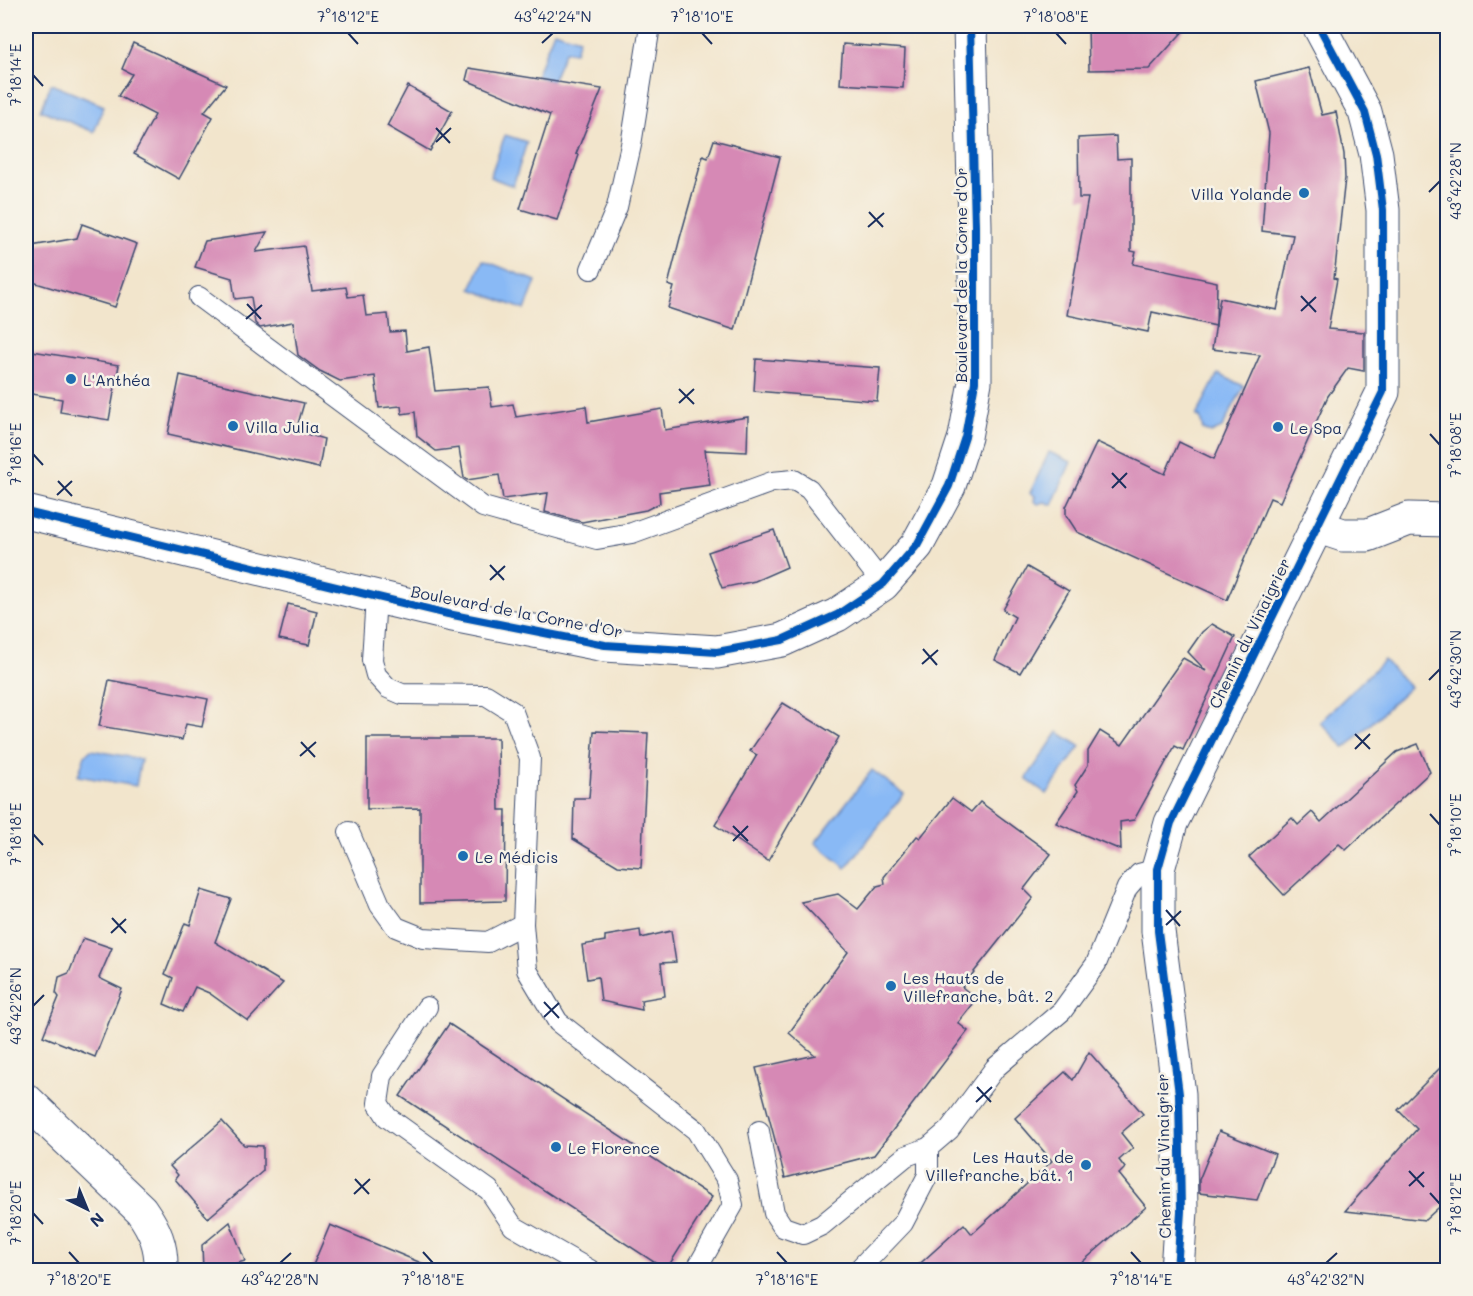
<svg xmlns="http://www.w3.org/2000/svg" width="1473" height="1296" font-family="Mali,sans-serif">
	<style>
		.water { fill: #89b9f5; stroke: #5274aa; stroke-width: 1.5 }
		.building { fill: #d689b5 }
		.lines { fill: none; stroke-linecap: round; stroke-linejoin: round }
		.service-casing { stroke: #3b4a6e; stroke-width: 22 }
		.minor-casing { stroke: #3b4a6e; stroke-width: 35 }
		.primary-casing { stroke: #3b4a6e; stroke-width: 35 }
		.service { stroke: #fff; stroke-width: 20 }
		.minor { stroke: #fff; stroke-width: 33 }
		.primary { stroke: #fff; stroke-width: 33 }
		.cycleway-casing { stroke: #f7f3e8; stroke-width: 11 }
		.cycleway { stroke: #0057b8; stroke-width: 8 }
		.ticks { fill: none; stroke: #1b2f5e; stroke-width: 2 }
		.poi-dot { fill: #1f6fb2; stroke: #f7f3e8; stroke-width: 2 }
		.labels { text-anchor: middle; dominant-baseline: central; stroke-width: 5; stroke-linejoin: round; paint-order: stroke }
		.poi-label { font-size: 16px; fill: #1b2f5e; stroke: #f7f3e8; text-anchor: start }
		.street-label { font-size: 16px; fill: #1b2f5e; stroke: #f7f3e8 }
		.neatline { fill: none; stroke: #1b2f5e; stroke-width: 2 }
		.ticks-label { font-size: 15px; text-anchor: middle; fill: #1b2f5e }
	</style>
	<rect width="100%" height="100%" fill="#f7f3e8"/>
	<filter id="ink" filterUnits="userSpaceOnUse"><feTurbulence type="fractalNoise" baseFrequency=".0167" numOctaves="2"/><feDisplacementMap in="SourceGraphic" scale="12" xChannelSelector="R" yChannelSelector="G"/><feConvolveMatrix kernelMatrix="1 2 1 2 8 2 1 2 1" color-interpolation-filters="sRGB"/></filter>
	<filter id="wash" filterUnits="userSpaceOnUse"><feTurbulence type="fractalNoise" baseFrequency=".008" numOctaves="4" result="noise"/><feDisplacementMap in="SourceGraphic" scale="24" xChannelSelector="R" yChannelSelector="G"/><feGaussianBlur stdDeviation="1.35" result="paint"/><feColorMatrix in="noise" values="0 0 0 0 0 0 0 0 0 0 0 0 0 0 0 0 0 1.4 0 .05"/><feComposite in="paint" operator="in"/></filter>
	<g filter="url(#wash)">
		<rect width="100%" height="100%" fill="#f2e5cc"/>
		<g class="water">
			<path d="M554 31 579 39 575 52 565 51 552 81 536 76Z"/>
			<path d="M51 84 104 106 94 132 41 110Z"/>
			<path d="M505 135 527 142 513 186 490 177Z"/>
			<path d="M483 260 536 281 525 310 471 289Z"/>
			<path d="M1218 374 1244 386 1222 428 1211 433 1203 430 1200 417 1196 416Z"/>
			<path d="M1049 452 1071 462 1052 505 1045 502 1038 504 1034 501 1035 496 1030 493Z"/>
			<path d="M1384 660 1410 687 1345 748 1320 722Z"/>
			<path d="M1058 732 1080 746 1047 794 1026 779Z"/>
			<path d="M91 750 141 759 136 786 78 776 85 755Z"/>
			<path d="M872 770 904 794 846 868 815 843Z"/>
		</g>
		<g id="blocks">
			<g class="building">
				<path d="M1088 26H1188L1149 69 1089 70Z"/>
				<path d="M133 43 226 85 204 112 213 117 179 179 134 154 155 115 118 96 132 74 122 69Z"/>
				<path d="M843 44 905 49 903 88 840 84Z"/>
				<path d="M469 68 602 89 576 154 579 155 557 220 520 209 550 115 466 80Z"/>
				<path d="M1309 68 1322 115 1336 112 1344 154 1345 178 1334 278 1337 279 1328 329 1364 332V371L1348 368 1328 396 1280 502 1270 498 1227 600 1077 532 1066 515V507L1097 442 1165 474 1179 442 1214 459 1260 355 1212 349 1220 298 1277 310 1293 235 1262 231 1269 133 1256 81Z"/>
				<path d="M408 86 452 111 430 151 387 126Z"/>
				<path d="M1116 136 1117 159 1131 158V251L1136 252 1133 264 1217 282 1216 326 1152 312 1148 332 1067 315 1088 198H1079L1078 138Z"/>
				<path d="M714 140 780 157 735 330 668 308 674 287 668 285 680 238 703 156 708 158Z"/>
				<path d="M82 224 137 244 115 307 26 280V247L77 238Z"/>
				<path d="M267 232 256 252 304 246 312 291 346 287 348 297 363 295 366 316 388 314 390 332 405 331 407 351 429 347 435 391 489 387 492 407 513 404 516 417 586 406 588 422 662 409 665 430 748 417 747 452 705 450 710 485 659 492 660 503 646 510 582 522 545 512 548 493 503 499 499 475 467 480 464 478 459 448 436 451 417 436 415 412 402 414 401 406 379 408 375 376 340 381 320 371 298 355 293 322 260 328 255 323 251 297 235 299 232 278 195 267 205 241Z"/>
				<path d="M26 350 119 365 109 420 60 412 62 399 26 393Z"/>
				<path d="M756 359 880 368 877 401 754 391Z"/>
				<path d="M180 375 304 403 296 431 324 439 319 468 168 434Z"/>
				<path d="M774 530 787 567 755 581 722 588 708 552Z"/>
				<path d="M1027 567 1069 591 1020 673 995 660 1015 617 1003 610Z"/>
				<path d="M288 604 317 611 309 645 279 639Z"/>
				<path d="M1212 624 1235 637 1183 750 1175 746 1134 820 1120 822 1121 850 1056 823 1078 791 1075 785 1088 765V751L1100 731 1122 745 1183 658 1206 671 1188 652 1202 632Z"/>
				<path d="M109 680 208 699 202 727 186 724 182 740 99 726Z"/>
				<path d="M783 703 839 737 768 861 715 825 757 755 750 751Z"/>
				<path d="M594 731 648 733 641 868 618 866 573 839 574 798H589Z"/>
				<path d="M367 738H498L499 810H506L505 901 420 903V808L367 809Z"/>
				<path d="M1418 744 1430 772 1346 850 1339 844 1284 895 1249 857 1292 818 1298 825 1312 812 1321 822 1397 752Z"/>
				<path d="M952 798 971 812 980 802 1051 854 1024 889 1033 898 962 987 977 999 958 1023 968 1031 874 1155 785 1178 756 1068 815 1055 789 1033 848 952 801 902 838 894 858 909 877 886 885 884 884 877 917 836 920 838Z"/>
				<path d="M201 890 231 899 215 942 283 983 248 1021 209 993 195 987 183 1012 164 1004 173 978 165 974 185 923 190 925Z"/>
				<path d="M640 930 641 938 671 931 676 962 661 963 665 996 641 1000 642 1010 601 1001 598 977 587 979 582 945 605 941V936Z"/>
				<path d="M83 938 112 948 99 978 122 989 95 1057 43 1036 59 997 56 993 59 977 69 973Z"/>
				<path d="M449 1024 712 1197 666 1270 400 1096Z"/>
				<path d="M1089 1052 1143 1114 1121 1133 1133 1148 1119 1160 1125 1168 1119 1174 1146 1207 1073 1270H913L964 1224 972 1234 1052 1161 1015 1118 1065 1072 1073 1080Z"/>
				<path d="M1448 1060V1199L1425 1220 1345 1211 1417 1129 1398 1110Z"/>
				<path d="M222 1121 244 1145 263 1146V1171L208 1218 175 1179 178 1175 170 1166Z"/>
				<path d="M1219 1131 1275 1154 1257 1200 1199 1193V1180Z"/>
				<path d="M230 1222 245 1261 213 1270H203L202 1245Z"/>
				<path d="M330 1225 438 1270H311Z"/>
			</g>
		</g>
	</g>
	<g filter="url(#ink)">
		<use href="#blocks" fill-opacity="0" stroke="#3b4a6e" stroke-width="1.5"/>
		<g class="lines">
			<defs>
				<g id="service">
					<path d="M591 269 617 207 631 145 650 26"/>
					<path d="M199 297 483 507 597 539 632 533 772 482 794 480 809 489 883 584"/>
					<path d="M376 597 372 660 376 675 388 688 402 694 486 695 513 712 530 758 523 924 527 970 558 1022 696 1130 727 1180 733 1205 696 1270"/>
					<path d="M349 832 380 905 396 927 423 938 488 942 523 924"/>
					<path d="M427 1007 382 1076 378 1103 387 1117 489 1190 513 1226 590 1270"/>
					<path d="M759 1131 774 1213 783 1227 803 1234 822 1225 906 1156 928 1148 949 1130 995 1068 1062 1011 1096 964 1127 888 1139 874 1158 869"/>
					<path d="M858 1270 903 1223 928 1175V1148"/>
				</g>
				<g id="minor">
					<path d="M1319 527 1343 535H1368L1409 519 1448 520"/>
					<path d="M26 1100 141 1210C155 1230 162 1246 161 1270"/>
					<path d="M1177 1270 1181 1211 1179 1094 1158 931V869L1171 823 1383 392V210L1376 154 1365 112 1319 26"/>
				</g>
				<path id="primary" d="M26 512 448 614 605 645 717 652 782 640 837 615 883 584 917 545 949 486 965 437 975 382V226L970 26"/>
			</defs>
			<use href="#service" class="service-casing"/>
			<use href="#minor" class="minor-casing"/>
			<use href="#primary" class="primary-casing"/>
			<use href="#service" class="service"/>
			<use href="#minor" class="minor"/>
			<use href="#primary" class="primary"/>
			<defs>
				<g id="cycleway">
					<path d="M26 512 448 614 605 645 717 652 782 640 837 615 883 584 917 545 949 486 965 437 975 382V226L970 26"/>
					<path d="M1177 1270 1181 1211 1179 1094 1158 931V869L1171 823 1383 392V210L1376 154 1365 112 1319 26"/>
				</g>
			</defs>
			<use href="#cycleway" class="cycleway-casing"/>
			<use href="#cycleway" class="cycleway"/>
		</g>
	</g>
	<path class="ticks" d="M348 33 358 44M702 33 712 44M1056 33 1066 44M542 43 553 33M33 75 43 86M436 128 450 143M436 142 451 128M1429 192 1440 181M869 212 883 227M868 227 884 213M1301 296 1316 312M247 304 261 319M1301 311 1316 297M246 319 262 305M679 389 694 404M679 403 694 389M1430 434 1440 445M33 454 43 465M1112 473 1126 488M58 481 72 496M1112 488 1127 473M57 495 72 481M490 565 504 580M490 580 505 566M923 649 937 665M922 664 938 650M1429 680 1440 669M1355 734 1370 749M301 742 315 757M1355 749 1370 734M300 756 316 742M1430 814 1440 825M733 826 748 841M33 834 43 845M733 841 748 826M1166 910 1180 926M112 918 126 933M1166 925 1181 911M111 933 126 919M544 1002 559 1018M33 1006 44 995M544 1017 559 1003M977 1087 991 1102M976 1102 992 1087M1409 1171 1424 1187M355 1179 369 1194M1409 1186 1424 1172M1430 1193 1440 1204M354 1194 370 1179M33 1213 43 1224M69 1252 79 1263M423 1252 433 1263M777 1252 787 1263M1131 1252 1141 1263M280 1263 291 1253M1326 1263 1337 1253"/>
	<g class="poi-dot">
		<circle cx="1304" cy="193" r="6"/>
		<circle cx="71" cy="379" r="6"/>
		<circle cx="233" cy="426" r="6"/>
		<circle cx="1278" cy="427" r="6"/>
		<circle cx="463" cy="856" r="6"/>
		<circle cx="891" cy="986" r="6"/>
		<circle cx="556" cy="1147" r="6"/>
		<circle cx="1086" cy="1165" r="6"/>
	</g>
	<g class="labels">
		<g class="poi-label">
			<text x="1292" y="193" text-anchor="end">Villa Yolande</text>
			<text x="83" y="379">L'Anthéa</text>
			<text x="245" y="426">Villa Julia</text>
			<text x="1290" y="427">Le Spa</text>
			<text x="475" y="856">Le Médicis</text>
			<text x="903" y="977">Les Hauts de<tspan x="903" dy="18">Villefranche, bât. 2</tspan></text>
			<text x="568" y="1147">Le Florence</text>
			<text x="1074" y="1156" text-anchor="end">Les Hauts de<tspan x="1074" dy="18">Villefranche, bât. 1</tspan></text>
		</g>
		<g class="street-label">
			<text transform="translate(960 275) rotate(-90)">Boulevard de la Corne d'Or</text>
			<text transform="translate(517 611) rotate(11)">Boulevard de la Corne d'Or</text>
			<text transform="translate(1249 633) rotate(-64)">Chemin du Vinaigrier</text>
			<text transform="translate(1163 1156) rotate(-91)">Chemin du Vinaigrier</text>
		</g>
	</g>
	<rect width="1473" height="1296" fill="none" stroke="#f7f3e8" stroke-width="66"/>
	<g transform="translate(87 1209) rotate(137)" stroke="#f7f3e8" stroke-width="4.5" paint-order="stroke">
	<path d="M0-4.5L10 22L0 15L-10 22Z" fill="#1b2f5e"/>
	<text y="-9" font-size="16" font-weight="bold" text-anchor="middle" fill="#1b2f5e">N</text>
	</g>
	<rect x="33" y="33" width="1407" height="1230" class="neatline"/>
	<g class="ticks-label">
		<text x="348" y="22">7°18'12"E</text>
		<text x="553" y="22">43°42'24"N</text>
		<text x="702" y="22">7°18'10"E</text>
		<text x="1056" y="22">7°18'08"E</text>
		<text transform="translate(16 75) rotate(-90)" y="5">7°18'14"E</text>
		<text transform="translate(1456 181) rotate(-90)" y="5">43°42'28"N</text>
		<text transform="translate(1456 445) rotate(-90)" y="5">7°18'08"E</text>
		<text transform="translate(16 454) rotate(-90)" y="5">7°18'16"E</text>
		<text transform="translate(1456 669) rotate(-90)" y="5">43°42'30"N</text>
		<text transform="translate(1456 825) rotate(-90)" y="5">7°18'10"E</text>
		<text transform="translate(16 834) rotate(-90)" y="5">7°18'18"E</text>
		<text transform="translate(16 1006) rotate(-90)" y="5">43°42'26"N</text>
		<text transform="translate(1456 1204) rotate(-90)" y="5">7°18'12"E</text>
		<text transform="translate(16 1213) rotate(-90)" y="5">7°18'20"E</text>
		<text x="79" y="1285">7°18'20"E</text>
		<text x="280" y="1285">43°42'28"N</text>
		<text x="433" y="1285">7°18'18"E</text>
		<text x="787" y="1285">7°18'16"E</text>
		<text x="1141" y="1285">7°18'14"E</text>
		<text x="1326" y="1285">43°42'32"N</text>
	</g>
</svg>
